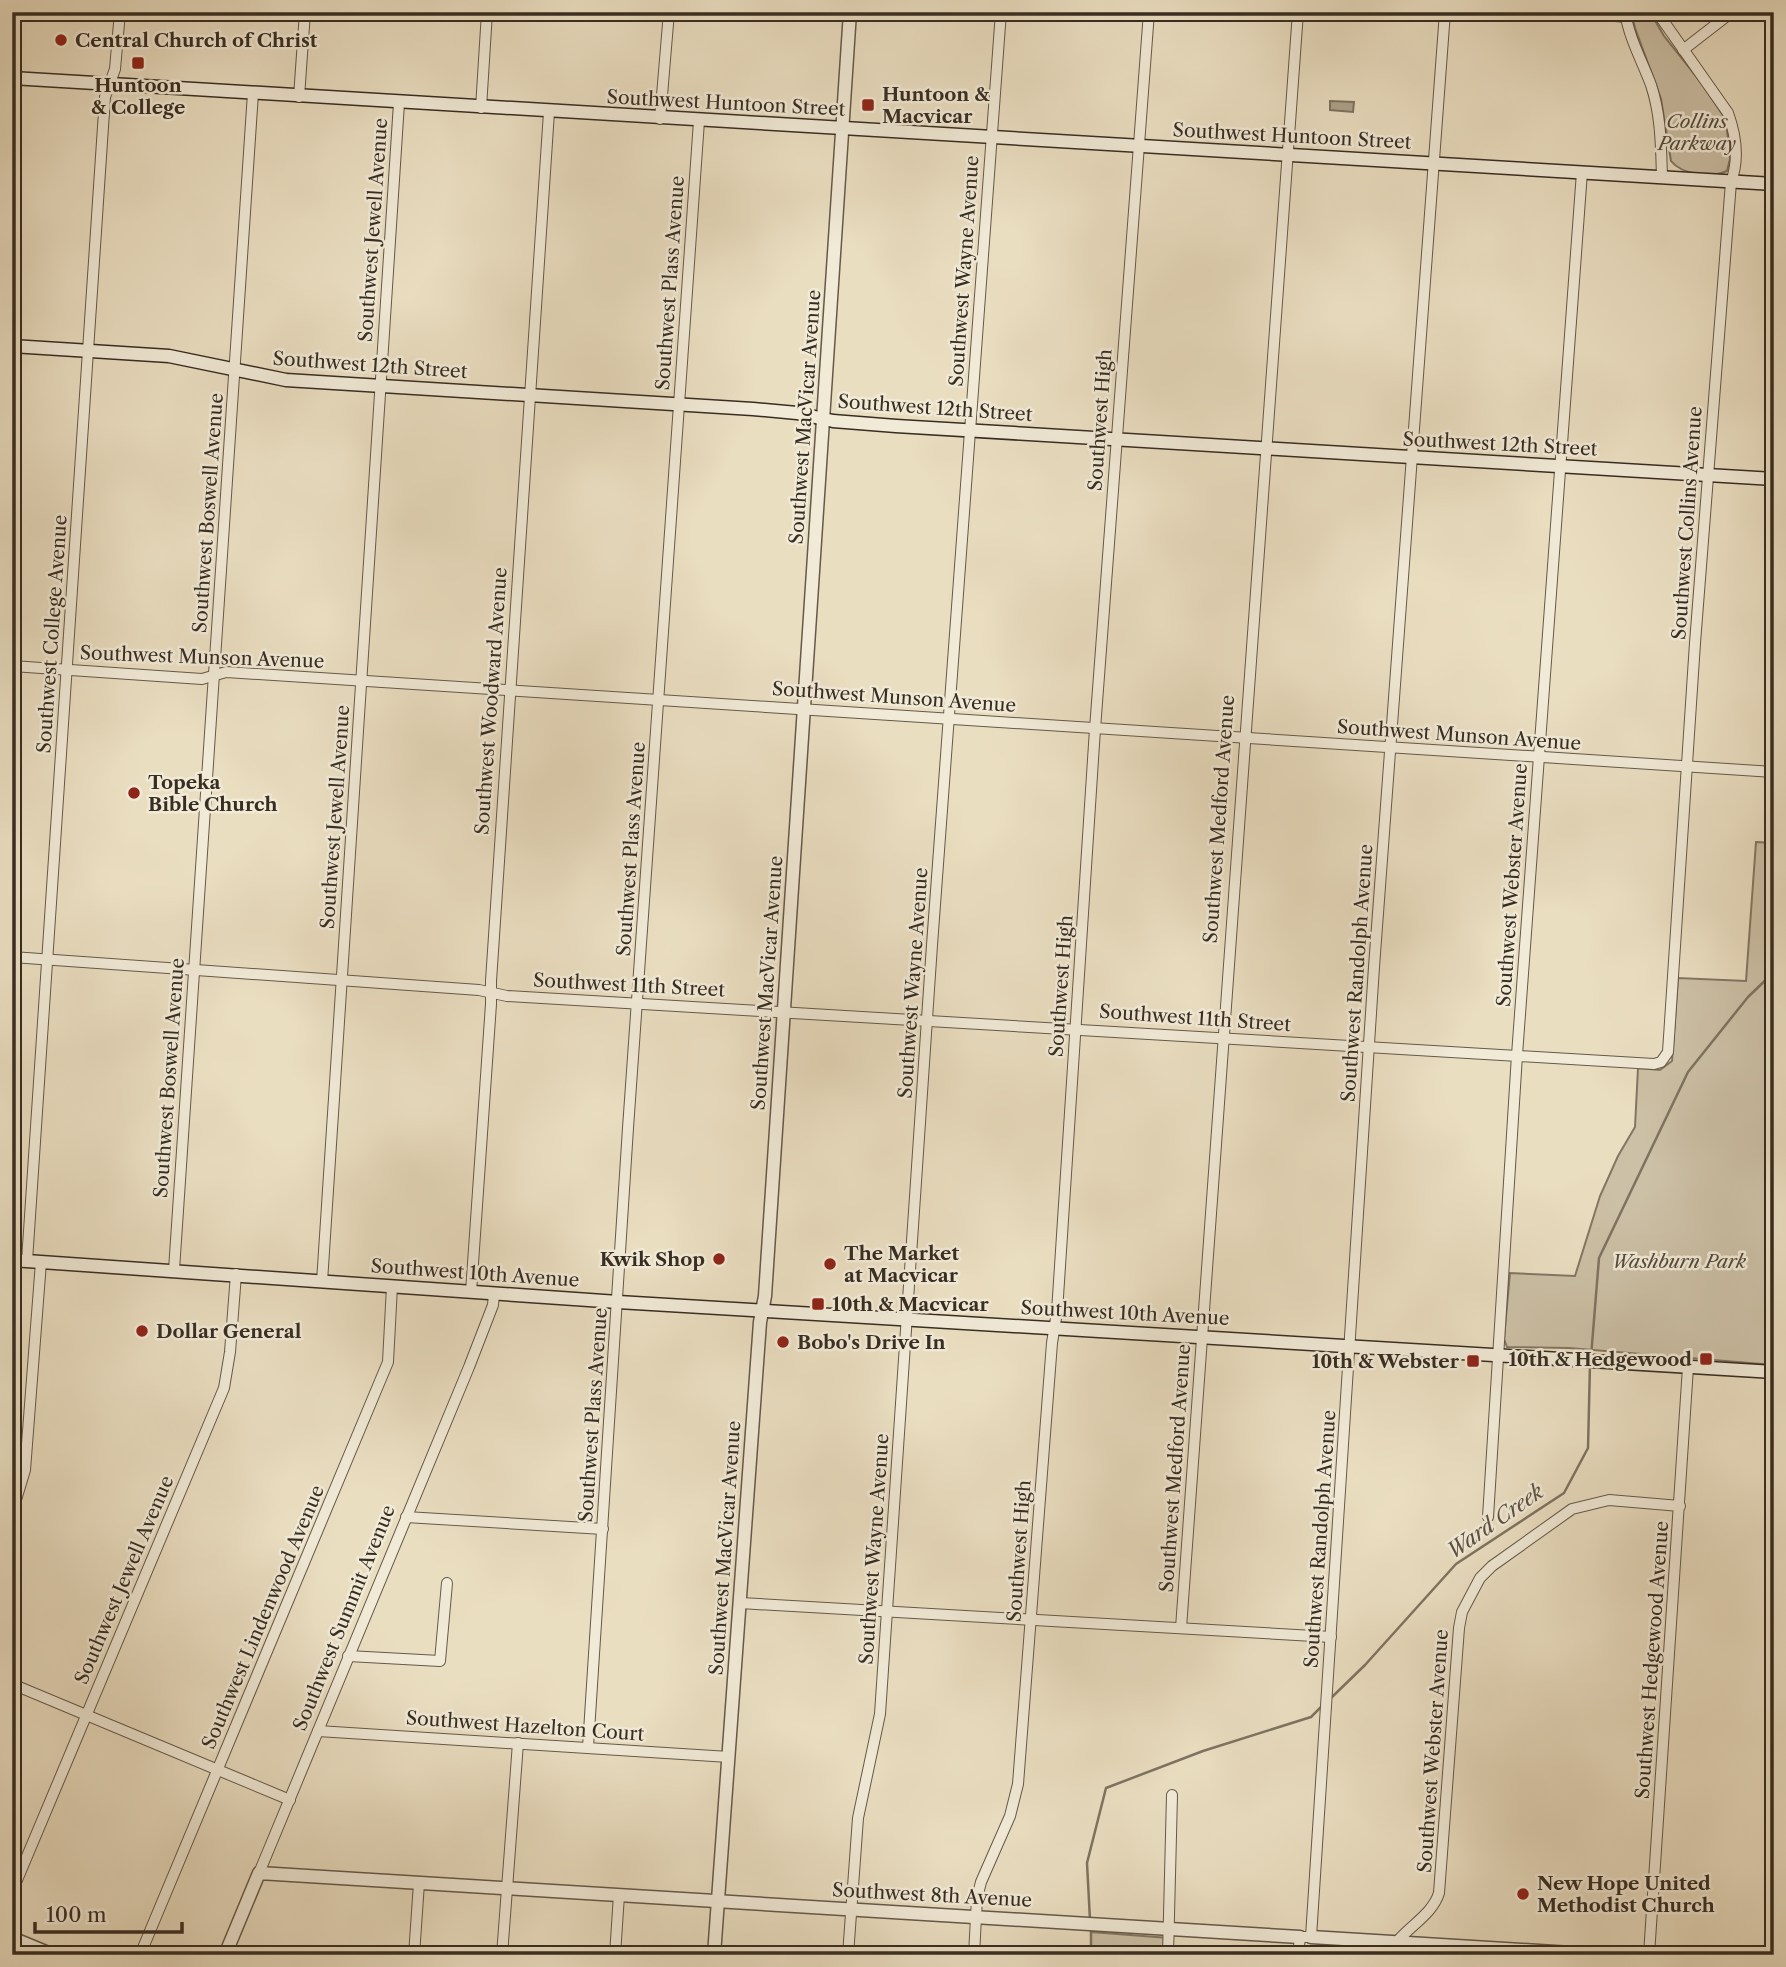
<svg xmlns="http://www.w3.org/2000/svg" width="1786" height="1967" font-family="'Libre Caslon Text',serif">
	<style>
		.green { fill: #ccc0a6; stroke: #827664; stroke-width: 2 }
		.water { fill: #ada28b; stroke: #7e7361; stroke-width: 2 }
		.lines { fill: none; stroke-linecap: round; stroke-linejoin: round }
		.stream { stroke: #7e7361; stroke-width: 2.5 }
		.minor-casing { stroke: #64594a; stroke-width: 12 }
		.tertiary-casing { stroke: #64594a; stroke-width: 15 }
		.secondary-casing { stroke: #372d22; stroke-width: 15 }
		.minor { stroke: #f1ead7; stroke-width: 10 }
		.tertiary { stroke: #f1ead7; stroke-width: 12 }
		.secondary { stroke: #f1ead7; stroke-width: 12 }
		.poi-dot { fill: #8f2418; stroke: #f1ead7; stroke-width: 2.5 }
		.labels { text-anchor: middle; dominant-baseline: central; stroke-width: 5; stroke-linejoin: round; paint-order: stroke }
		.poi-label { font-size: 19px; font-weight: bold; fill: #372d22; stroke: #f1ead7; text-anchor: start }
		.street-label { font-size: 19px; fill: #372d22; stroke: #f1ead7 }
		.park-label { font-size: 19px; font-style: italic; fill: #554a3c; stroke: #f1ead7 }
		.water-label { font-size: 21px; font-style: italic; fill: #5a5042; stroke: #f1ead7 }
	</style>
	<rect width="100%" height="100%" fill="#eadec1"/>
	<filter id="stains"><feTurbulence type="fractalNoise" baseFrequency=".00286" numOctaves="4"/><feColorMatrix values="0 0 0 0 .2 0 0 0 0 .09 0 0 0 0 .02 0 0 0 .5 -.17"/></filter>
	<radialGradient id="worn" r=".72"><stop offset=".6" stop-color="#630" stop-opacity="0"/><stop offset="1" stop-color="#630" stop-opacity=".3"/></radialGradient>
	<g class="green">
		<path d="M1631 12H1650L1664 36 1703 85 1726 120 1730 159 1727 171C1712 178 1682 175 1671 161L1661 99 1635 28Z"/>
		<path d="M1756 842 1774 843V1365L1569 1348 1507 1347 1504 1339 1510 1273 1575 1276 1600 1196 1618 1156 1635 1127 1638 1068 1660 1070 1672 1061 1678 978 1746 981Z"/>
		<path d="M1091 1932 1169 1938 1168 1955H1091Z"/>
	</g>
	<path class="water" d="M1330 101 1354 102 1353 112 1330 110Z"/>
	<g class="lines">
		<g class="stream">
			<path d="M1591 1357 1599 1258 1688 1072 1748 997 1774 972"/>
			<path d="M1331 1698 1365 1665 1456 1564 1564 1493 1588 1448 1590 1364"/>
			<path d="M1090 1920 1087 1863 1106 1788 1203 1751 1311 1717 1323 1705"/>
			<path d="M1091 1930V1955"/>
		</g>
		<defs>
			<g id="minor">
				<path d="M1571 12 1626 17"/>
				<path d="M1625 12C1629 38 1642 61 1651 85 1661 115 1661 146 1662 177"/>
				<path d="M1683 50 1732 12"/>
				<path d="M299 97 305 12"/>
				<path d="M481 108 487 12"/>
				<path d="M660 119 669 12"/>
				<path d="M12 666 202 679 226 672 1774 772"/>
				<path d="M12 957 479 990 507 996 1654 1064 1661 1062 1668 1052 1695 643 1731 182C1739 160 1736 135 1728 113L1657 12"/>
				<path d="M27 1261 105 97 115 69 120 12"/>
				<path d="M174 1270 253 93"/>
				<path d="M322 1282 399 103"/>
				<path d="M471 1292 491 1004V981L549 112"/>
				<path d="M12 1513 25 1470 41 1262"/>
				<path d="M406 1517 603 1529"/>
				<path d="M1488 1517 1517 1055 1582 172"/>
				<path d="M740 1603 1331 1637"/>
				<path d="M1181 1628C1220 1090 1254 551 1298 12"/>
				<path d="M348 1656 440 1661 447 1583"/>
				<path d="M12 1684 290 1800"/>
				<path d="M318 1731 729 1757"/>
				<path d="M588 1747 628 1128 699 121"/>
				<path d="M259 1873 469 1367 493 1305 494 1294"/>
				<path d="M12 1892 224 1388 230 1352 236 1274"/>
				<path d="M140 1955 388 1362 392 1286"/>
				<path d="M414 1955 419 1883"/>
				<path d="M502 1955 518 1743"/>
				<path d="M615 1955 619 1895"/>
				<path d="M848 1955 858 1818 880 1714 932 945 1001 12"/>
				<path d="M974 1955 977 1898 981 1882 1010 1816 1018 1784 1052 1343 1057 1312 1095 729 1149 12"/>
				<path d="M1168 1955 1172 1795"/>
				<path d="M1298 1955 1300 1937H1311L1374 967 1445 12"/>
				<path d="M1389 1955C1399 1930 1431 1919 1439 1893L1459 1628 1462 1612 1480 1578 1492 1566 1572 1509 1609 1500 1680 1506"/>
				<path d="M1649 1955 1688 1367"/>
			</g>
			<g id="tertiary">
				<path d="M1311 1937 1603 1955"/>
				<path d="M12 1938 53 1955"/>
				<path d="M225 1955 259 1873 1300 1937"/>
				<path d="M714 1955 760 1322 765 1296 850 12"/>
			</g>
			<g id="secondary">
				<path d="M12 78 1774 184"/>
				<path d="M12 346 169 356 286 380 753 409 797 413 833 421 896 426 1774 479"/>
				<path d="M12 1260 618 1302 1774 1372"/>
			</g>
		</defs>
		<use href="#minor" class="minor-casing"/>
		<use href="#tertiary" class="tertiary-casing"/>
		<use href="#secondary" class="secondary-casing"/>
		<use href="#minor" class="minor"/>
		<use href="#tertiary" class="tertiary"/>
		<use href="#secondary" class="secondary"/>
	</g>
	<g class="poi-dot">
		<circle cx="61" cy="40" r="7"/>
		<rect x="131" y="56" width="14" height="14" rx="3.5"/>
		<rect x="861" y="98" width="14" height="14" rx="3.5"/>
		<circle cx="134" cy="793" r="7"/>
		<circle cx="719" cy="1259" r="7"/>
		<circle cx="830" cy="1264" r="7"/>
		<rect x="811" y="1297" width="14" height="14" rx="3.5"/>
		<circle cx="142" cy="1331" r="7"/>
		<circle cx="783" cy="1342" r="7"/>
		<rect x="1699" y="1352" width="14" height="14" rx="3.5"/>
		<rect x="1466" y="1354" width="14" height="14" rx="3.5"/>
		<circle cx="1523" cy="1894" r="7"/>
	</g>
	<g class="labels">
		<g class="poi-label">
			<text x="75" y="40">Central Church of Christ</text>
			<text x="138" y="85" text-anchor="middle">Huntoon<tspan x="138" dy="22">&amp; College</tspan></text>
			<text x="882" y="94">Huntoon &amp;<tspan x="882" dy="22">Macvicar</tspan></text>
			<text x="148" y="782">Topeka<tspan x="148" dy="22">Bible Church</tspan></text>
			<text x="844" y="1253">The Market<tspan x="844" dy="22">at Macvicar</tspan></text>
			<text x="705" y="1259" text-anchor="end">Kwik Shop</text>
			<text x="832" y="1304">10th &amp; Macvicar</text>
			<text x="156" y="1331">Dollar General</text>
			<text x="797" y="1342">Bobo's Drive In</text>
			<text x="1692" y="1359" text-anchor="end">10th &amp; Hedgewood</text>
			<text x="1459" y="1361" text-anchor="end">10th &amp; Webster</text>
			<text x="1537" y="1883">New Hope United<tspan x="1537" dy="22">Methodist Church</tspan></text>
		</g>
		<g class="street-label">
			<text transform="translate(726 103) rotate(3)">Southwest Huntoon Street</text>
			<text transform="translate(1292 136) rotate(3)">Southwest Huntoon Street</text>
			<text transform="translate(373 230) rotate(-86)">Southwest Jewell Avenue</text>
			<text transform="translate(964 271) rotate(-86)">Southwest Wayne Avenue</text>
			<text transform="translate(670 283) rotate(-86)">Southwest Plass Avenue</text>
			<text transform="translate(370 365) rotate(4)">Southwest 12th Street</text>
			<text transform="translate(935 408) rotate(4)">Southwest 12th Street</text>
			<text transform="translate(805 417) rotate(-86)">Southwest MacVicar Avenue</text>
			<text transform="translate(1100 420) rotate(-86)">Southwest High</text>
			<text transform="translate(1500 444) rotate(3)">Southwest 12th Street</text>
			<text transform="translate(208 513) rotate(-86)">Southwest Boswell Avenue</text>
			<text transform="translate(1687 523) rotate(-86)">Southwest Collins Avenue</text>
			<text transform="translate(52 634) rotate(-86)">Southwest College Avenue</text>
			<text transform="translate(202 657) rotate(2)">Southwest Munson Avenue</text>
			<text transform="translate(894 697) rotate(4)">Southwest Munson Avenue</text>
			<text transform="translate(491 701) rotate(-86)">Southwest Woodward Avenue</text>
			<text transform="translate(1459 735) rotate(4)">Southwest Munson Avenue</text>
			<text transform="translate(335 817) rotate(-86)">Southwest Jewell Avenue</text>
			<text transform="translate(1219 819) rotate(-86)">Southwest Medford Avenue</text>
			<text transform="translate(631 849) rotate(-86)">Southwest Plass Avenue</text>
			<text transform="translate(1512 885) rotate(-86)">Southwest Webster Avenue</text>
			<text transform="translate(1357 973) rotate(-86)">Southwest Randolph Avenue</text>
			<text transform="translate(767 983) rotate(-86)">Southwest MacVicar Avenue</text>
			<text transform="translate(913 983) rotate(-86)">Southwest Wayne Avenue</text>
			<text transform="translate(629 985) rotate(3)">Southwest 11th Street</text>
			<text transform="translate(1061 986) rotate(-86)">Southwest High</text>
			<text transform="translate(1195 1018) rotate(4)">Southwest 11th Street</text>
			<text transform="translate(169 1078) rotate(-86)">Southwest Boswell Avenue</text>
			<text transform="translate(475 1273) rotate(4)">Southwest 10th Avenue</text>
			<text transform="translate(1125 1313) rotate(3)">Southwest 10th Avenue</text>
			<text transform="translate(593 1415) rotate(-86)">Southwest Plass Avenue</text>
			<text transform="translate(1175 1468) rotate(-86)">Southwest Medford Avenue</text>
			<text transform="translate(1320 1539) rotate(-86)">Southwest Randolph Avenue</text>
			<text transform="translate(725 1548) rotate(-86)">Southwest MacVicar Avenue</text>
			<text transform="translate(874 1549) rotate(-86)">Southwest Wayne Avenue</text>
			<text transform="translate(1019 1551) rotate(-86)">Southwest High</text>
			<text transform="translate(124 1580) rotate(-67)">Southwest Jewell Avenue</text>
			<text transform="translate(263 1617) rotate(-67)">Southwest Lindenwood Avenue</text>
			<text transform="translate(344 1618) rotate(-68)">Southwest Summit Avenue</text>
			<text transform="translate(1652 1660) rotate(-86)">Southwest Hedgewood Avenue</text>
			<text transform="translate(525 1726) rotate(4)">Southwest Hazelton Court</text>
			<text transform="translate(1433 1751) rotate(-86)">Southwest Webster Avenue</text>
			<text transform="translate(932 1895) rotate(3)">Southwest 8th Avenue</text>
		</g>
		<g class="park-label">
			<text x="1697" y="121">Collins<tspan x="1697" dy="22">Parkway</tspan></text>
			<text x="1679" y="1261">Washburn Park</text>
		</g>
		<g class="water-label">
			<text transform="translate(1495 1521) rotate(-35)">Ward Creek</text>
		</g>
	</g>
	<rect width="1786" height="1967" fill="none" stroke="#eadec1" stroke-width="42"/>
	<rect x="14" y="14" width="1758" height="1939" fill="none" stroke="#372d22" stroke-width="3.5"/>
	<rect x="21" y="21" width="1744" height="1925" fill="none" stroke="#372d22" stroke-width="2"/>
	<path d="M35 1922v10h147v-10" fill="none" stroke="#372d22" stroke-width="3.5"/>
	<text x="46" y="1922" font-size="21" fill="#372d22" stroke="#f1ead7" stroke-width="5" paint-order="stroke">100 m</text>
	<rect width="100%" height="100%" filter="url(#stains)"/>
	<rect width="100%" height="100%" fill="url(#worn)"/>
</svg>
